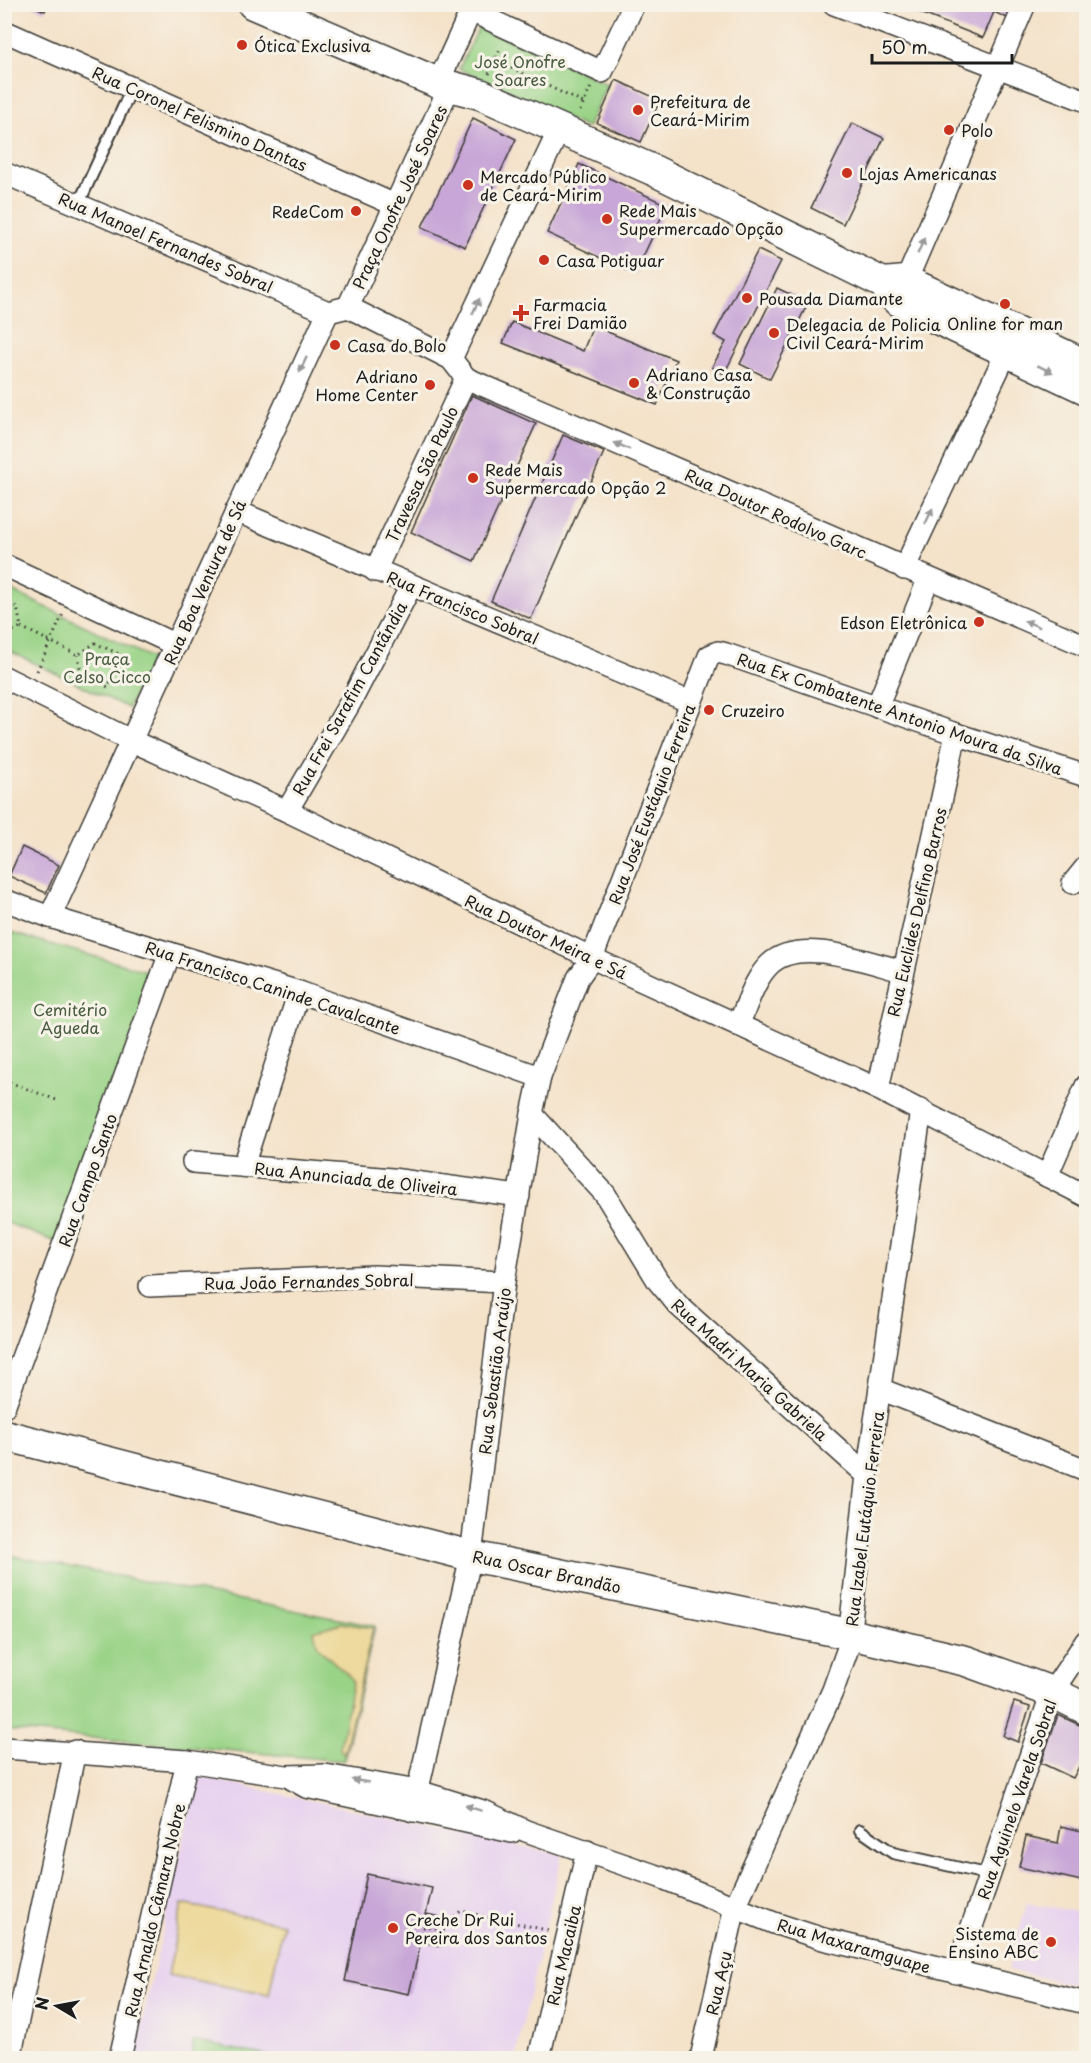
<svg xmlns="http://www.w3.org/2000/svg" width="1091" height="2063" font-family="'Playpen Sans',sans-serif">
	<style>
		.built { fill: #e7d2ef }
		.green { fill: #99d386; stroke: #5a7851; stroke-width: 1.5 }
		.sand { fill: #eeda9e; stroke: #857b5d; stroke-width: 1.5 }
		.building { fill: #c8a6d7 }
		.lines { fill: none; stroke-linecap: round; stroke-linejoin: round }
		.lane-casing { stroke: #3c3a36; stroke-width: 14 }
		.street-casing { stroke: #3c3a36; stroke-width: 24 }
		.secondary-casing { stroke: #3c3a36; stroke-width: 33 }
		.path { stroke: #3c3a36; stroke-width: 3; stroke-dasharray: 1.5 4.5; stroke-linecap: butt }
		.lane { stroke: #fff; stroke-width: 10 }
		.street { stroke: #fff; stroke-width: 21 }
		.secondary { stroke: #fff; stroke-width: 30 }
		.oneway { fill: #999 }
		.poi-dot { fill: #c8321e; stroke: #f7f3e8; stroke-width: 2 }
		.labels { text-anchor: middle; dominant-baseline: central; stroke-width: 6; stroke-linejoin: round; paint-order: stroke }
		.poi-label { font-size: 16px; fill: #1c1c1c; stroke: #f7f3e8; text-anchor: start }
		.park-label { font-size: 16px; fill: #485c41; stroke: #f7f3e8 }
		.street-label { font-size: 16px; fill: #1c1c1c; stroke: #f7f3e8 }
	</style>
	<rect width="100%" height="100%" fill="#f7f3e8"/>
	<filter id="ink" filterUnits="userSpaceOnUse"><feTurbulence type="fractalNoise" baseFrequency=".0167" numOctaves="2"/><feDisplacementMap in="SourceGraphic" scale="12" xChannelSelector="R" yChannelSelector="G"/><feConvolveMatrix kernelMatrix="1 2 1 2 8 2 1 2 1" color-interpolation-filters="sRGB"/></filter>
	<filter id="wash" filterUnits="userSpaceOnUse"><feTurbulence type="fractalNoise" baseFrequency=".008" numOctaves="4" result="noise"/><feDisplacementMap in="SourceGraphic" scale="24" xChannelSelector="R" yChannelSelector="G"/><feGaussianBlur stdDeviation="1.35" result="paint"/><feColorMatrix in="noise" values="0 0 0 0 0 0 0 0 0 0 0 0 0 0 0 0 0 1.4 0 .05"/><feComposite in="paint" operator="in"/></filter>
	<g filter="url(#wash)">
		<rect width="100%" height="100%" fill="#f4e2c9"/>
		<g class="built">
			<path d="M198 1776 562 1855 515 2058H134Z"/>
			<path d="M1027 1903 1086 1913V1987L1008 1970Z"/>
		</g>
		<g class="green">
			<path d="M480 25 607 84 587 128 459 69Z"/>
			<path d="M4 587 152 658 128 708 5 649Z"/>
			<path d="M4 931 157 974 58 1243 5 1222Z"/>
			<path d="M4 1554 375 1626 344 1761 5 1730Z"/>
			<path d="M194 2041 277 2058H191Z"/>
		</g>
		<g class="sand">
			<path d="M341 1623 373 1628 344 1755 340 1749 353 1680 318 1647 314 1631Z"/>
			<path d="M182 1904 283 1924 269 1995 168 1975Z"/>
		</g>
		<g id="blocks">
			<g class="building">
				<path d="M4 4 11 5 4 21Z"/>
				<path d="M28 4H47L45 11Z"/>
				<path d="M898 4H1013L1007 18 994 12 983 38Z"/>
				<path d="M616 80 660 100 641 142 597 123Z"/>
				<path d="M473 118 516 139 465 247 422 227Z"/>
				<path d="M852 123 884 138 843 224 811 208Z"/>
				<path d="M579 164 667 205 635 274 547 233Z"/>
				<path d="M758 250 781 261 724 374 712 367 726 342 714 335Z"/>
				<path d="M777 288 808 303 770 379 740 364Z"/>
				<path d="M512 322 583 351 593 326 676 360 657 405 503 343Z"/>
				<path d="M472 395 536 424 474 561 411 532Z"/>
				<path d="M563 435 604 452 531 619 491 601Z"/>
				<path d="M22 847 59 865 46 893 9 876Z"/>
				<path d="M1014 1702 1030 1707 1018 1742 1003 1736Z"/>
				<path d="M1058 1715 1086 1728V1753L1073 1778 1041 1763Z"/>
				<path d="M1061 1826 1086 1832V1882L1019 1867 1026 1836 1058 1843Z"/>
				<path d="M367 1874 432 1888 426 1914 446 1918 441 1946 421 1941 409 1994 345 1981Z"/>
			</g>
		</g>
	</g>
	<g filter="url(#ink)">
		<use href="#blocks" fill-opacity="0" stroke="#3c3a36" stroke-width="1.5"/>
		<g class="lines">
			<defs>
				<g id="lane">
					<path d="M78 205 132 88"/>
					<path d="M860 1830 893 1853 991 1875"/>
				</g>
				<g id="street">
					<path d="M834 4 1086 101"/>
					<path d="M471 11 602 72 634 4"/>
					<path d="M4 31 395 205"/>
					<path d="M438 83 474 4"/>
					<path d="M4 173 328 312"/>
					<path d="M901 293 1025 4"/>
					<path d="M348 307 450 86"/>
					<path d="M328 312 348 307 451 359 466 378 475 382 1086 646"/>
					<path d="M451 359 559 130"/>
					<path d="M236 511 690 702"/>
					<path d="M4 565 176 645"/>
					<path d="M904 569 1007 351"/>
					<path d="M375 571 466 378"/>
					<path d="M4 677 132 741 287 811 592 958 878 1089 1086 1196"/>
					<path d="M877 707 928 580"/>
					<path d="M287 811 350 703 411 586"/>
					<path d="M1073 883 1086 867"/>
					<path d="M4 900 50 917 299 992 540 1077"/>
					<path d="M50 917 328 312"/>
					<path d="M738 1025C747 1006 754 979 770 964 799 936 867 962 902 971"/>
					<path d="M878 1089 956 734"/>
					<path d="M532 1114 605 1194 658 1281 678 1305 867 1475"/>
					<path d="M193 1162 392 1179 519 1196"/>
					<path d="M243 1166 299 992"/>
					<path d="M1047 1176 1086 1086"/>
					<path d="M150 1286 374 1276 504 1282"/>
					<path d="M880 1389 1086 1470"/>
					<path d="M4 1407 170 953"/>
					<path d="M4 1748 187 1761 286 1776 325 1775 418 1791 486 1812 526 1831 660 1877 774 1923 823 1939 1086 2003"/>
					<path d="M292 1779 306 1787 325 1791 512 1832"/>
					<path d="M413 1811 471 1556 504 1282 532 1114 540 1077 578 978 592 958 709 656 718 652 726 654 956 734 1086 776"/>
					<path d="M956 1973 1052 1692 1086 1641"/>
					<path d="M10 2058 75 1751"/>
					<path d="M120 2058 187 1761"/>
					<path d="M539 2058 587 1851"/>
					<path d="M701 2058 735 1907 833 1690 848 1648 867 1475 921 1110"/>
				</g>
				<g id="secondary">
					<path d="M253 4 438 83 480 94 655 171 883 283 897 300 1086 389"/>
					<path d="M883 283 906 281 1086 365"/>
					<path d="M4 1435 471 1556 849 1634 966 1661 1052 1692 1086 1709"/>
				</g>
			</defs>
			<use href="#lane" class="lane-casing"/>
			<use href="#street" class="street-casing"/>
			<use href="#secondary" class="secondary-casing"/>
			<g class="path">
				<path d="M495 60 583 103"/>
				<path d="M489 74 501 47"/>
				<path d="M580 111 591 87"/>
				<path d="M4 601 17 607 21 627 4 635"/>
				<path d="M21 627 78 655 95 643 123 656 108 687 81 674 78 655"/>
				<path d="M37 671 63 614"/>
				<path d="M4 1080 59 1101"/>
				<path d="M423 1927 439 1929 461 1911 551 1931"/>
			</g>
			<use href="#lane" class="lane"/>
			<use href="#street" class="street"/>
			<use href="#secondary" class="secondary"/>
		</g>
		<defs><path id="oneway-solid" d="M-6-.8H1V-3.2L6.5 0L1 3.2V.8H-6Z" transform="scale(1.5)"/></defs>
		<g class="oneway">
			<use href="#oneway-solid" transform="translate(921 246) rotate(-67)"/>
			<use href="#oneway-solid" transform="translate(476 306) rotate(-65)"/>
			<use href="#oneway-solid" transform="translate(303 365) rotate(115)"/>
			<use href="#oneway-solid" transform="translate(1045 369) rotate(25)"/>
			<use href="#oneway-solid" transform="translate(622 446) rotate(-156)"/>
			<use href="#oneway-solid" transform="translate(929 516) rotate(-65)"/>
			<use href="#oneway-solid" transform="translate(1032 624) rotate(-157)"/>
			<use href="#oneway-solid" transform="translate(360 1781) rotate(-171)"/>
			<use href="#oneway-solid" transform="translate(473 1808) rotate(-162)"/>
		</g>
	</g>
	<g class="poi-dot">
		<circle cx="242" cy="45" r="6"/>
		<circle cx="638" cy="110" r="6"/>
		<circle cx="949" cy="130" r="6"/>
		<circle cx="847" cy="173" r="6"/>
		<circle cx="468" cy="185" r="6"/>
		<circle cx="356" cy="211" r="6"/>
		<circle cx="607" cy="219" r="6"/>
		<circle cx="544" cy="260" r="6"/>
		<circle cx="747" cy="298" r="6"/>
		<circle cx="1005" cy="304" r="6"/>
		<path d="M518 304h6v6h6v6h-6v6h-6v-6h-6v-6h6z"/>
		<circle cx="774" cy="333" r="6"/>
		<circle cx="335" cy="345" r="6"/>
		<circle cx="634" cy="383" r="6"/>
		<circle cx="430" cy="385" r="6"/>
		<circle cx="473" cy="478" r="6"/>
		<circle cx="979" cy="622" r="6"/>
		<circle cx="709" cy="710" r="6"/>
		<circle cx="393" cy="1928" r="6"/>
		<circle cx="1051" cy="1942" r="6"/>
	</g>
	<g class="labels">
		<g class="poi-label">
			<text x="254" y="45">Ótica Exclusiva</text>
			<text x="650" y="101">Prefeitura de<tspan x="650" dy="18">Ceará-Mirim</tspan></text>
			<text x="961" y="130">Polo</text>
			<text x="859" y="173">Lojas Americanas</text>
			<text x="480" y="176">Mercado Público<tspan x="480" dy="18">de Ceará-Mirim</tspan></text>
			<text x="619" y="210">Rede Mais<tspan x="619" dy="18">Supermercado Opção</tspan></text>
			<text x="344" y="211" text-anchor="end">RedeCom</text>
			<text x="556" y="260">Casa Potiguar</text>
			<text x="759" y="298">Pousada Diamante</text>
			<text x="533" y="304">Farmacia<tspan x="533" dy="18">Frei Damião</tspan></text>
			<text x="1005" y="323" text-anchor="middle">Online for man</text>
			<text x="786" y="324">Delegacia de Policia<tspan x="786" dy="18">Civil Ceará-Mirim</tspan></text>
			<text x="347" y="345">Casa do Bolo</text>
			<text x="646" y="374">Adriano Casa<tspan x="646" dy="18">&amp; Construção</tspan></text>
			<text x="418" y="376" text-anchor="end">Adriano<tspan x="418" dy="18">Home Center</tspan></text>
			<text x="485" y="469">Rede Mais<tspan x="485" dy="18">Supermercado Opção 2</tspan></text>
			<text x="967" y="622" text-anchor="end">Edson Eletrônica</text>
			<text x="721" y="710">Cruzeiro</text>
			<text x="405" y="1919">Creche Dr Rui<tspan x="405" dy="18">Pereira dos Santos</tspan></text>
			<text x="1039" y="1933" text-anchor="end">Sistema de<tspan x="1039" dy="18">Ensino ABC</tspan></text>
		</g>
		<g class="park-label">
			<text x="520" y="61">José Onofre<tspan x="520" dy="18">Soares</tspan></text>
			<text x="107" y="658">Praça<tspan x="107" dy="18">Celso Cicco</tspan></text>
			<text x="70" y="1009">Cemitério<tspan x="70" dy="18">Agueda</tspan></text>
		</g>
		<g class="street-label">
			<text transform="translate(200 118) rotate(24)">Rua Coronel Felismino Dantas</text>
			<text transform="translate(399 197) rotate(-65)">Praça Onofre José Soares</text>
			<text transform="translate(166 242) rotate(23)">Rua Manoel Fernandes Sobral</text>
			<text transform="translate(421 474) rotate(-65)">Travessa São Paulo</text>
			<text transform="translate(776 513) rotate(24)">Rua Doutor Rodolvo Garc</text>
			<text transform="translate(204 582) rotate(-66)">Rua Boa Ventura de Sá</text>
			<text transform="translate(463 607) rotate(23)">Rua Francisco Sobral</text>
			<text transform="translate(349 698) rotate(-61)">Rua Frei Sarafim Cantãndia</text>
			<text transform="translate(900 713) rotate(19)">Rua Ex Combatente Antonio Moura da Silva</text>
			<text transform="translate(651 804) rotate(-69)">Rua José Eustáquio Ferreira</text>
			<text transform="translate(916 912) rotate(-77)">Rua Euclides Delfino Barros</text>
			<text transform="translate(546 936) rotate(25)">Rua Doutor Meira e Sá</text>
			<text transform="translate(273 987) rotate(18)">Rua Francisco Caninde Cavalcante</text>
			<text transform="translate(356 1178) rotate(6)">Rua Anunciada de Oliveira</text>
			<text transform="translate(87 1180) rotate(-70)">Rua Campo Santo</text>
			<text transform="translate(309 1281) rotate(-1)">Rua João Fernandes Sobral</text>
			<text transform="translate(750 1369) rotate(42)">Rua Madri Maria Gabriela</text>
			<text transform="translate(494 1371) rotate(-83)">Rua Sebastião Araújo</text>
			<text transform="translate(864 1519) rotate(-83)">Rua Izabel Eutáquio Ferreira</text>
			<text transform="translate(547 1571) rotate(12)">Rua Oscar Brandão</text>
			<text transform="translate(1016 1799) rotate(-71)">Rua Aguinelo Varela Sobral</text>
			<text transform="translate(154 1910) rotate(-77)">Rua Arnaldo Câmara Nobre</text>
			<text transform="translate(854 1945) rotate(16)">Rua Maxaramguape</text>
			<text transform="translate(563 1955) rotate(-77)">Rua Macaiba</text>
			<text transform="translate(718 1983) rotate(-77)">Rua Açu</text>
		</g>
	</g>
	<rect width="1091" height="2063" fill="none" stroke="#f7f3e8" stroke-width="24"/>
	<g transform="translate(57 2006) rotate(280)" stroke="#f7f3e8" stroke-width="4.5" paint-order="stroke">
	<path d="M0-4.5L10 22L0 15L-10 22Z" fill="#1c1c1c"/>
	<text y="-9" font-size="16" font-weight="bold" text-anchor="middle" fill="#1c1c1c">N</text>
	</g>
	<path d="M872 54v9h140v-9" fill="none" stroke="#1c1c1c" stroke-width="3"/>
	<text x="881" y="54" font-size="18" fill="#1c1c1c" stroke="#f7f3e8" stroke-width="4.5" paint-order="stroke">50 m</text>
</svg>
